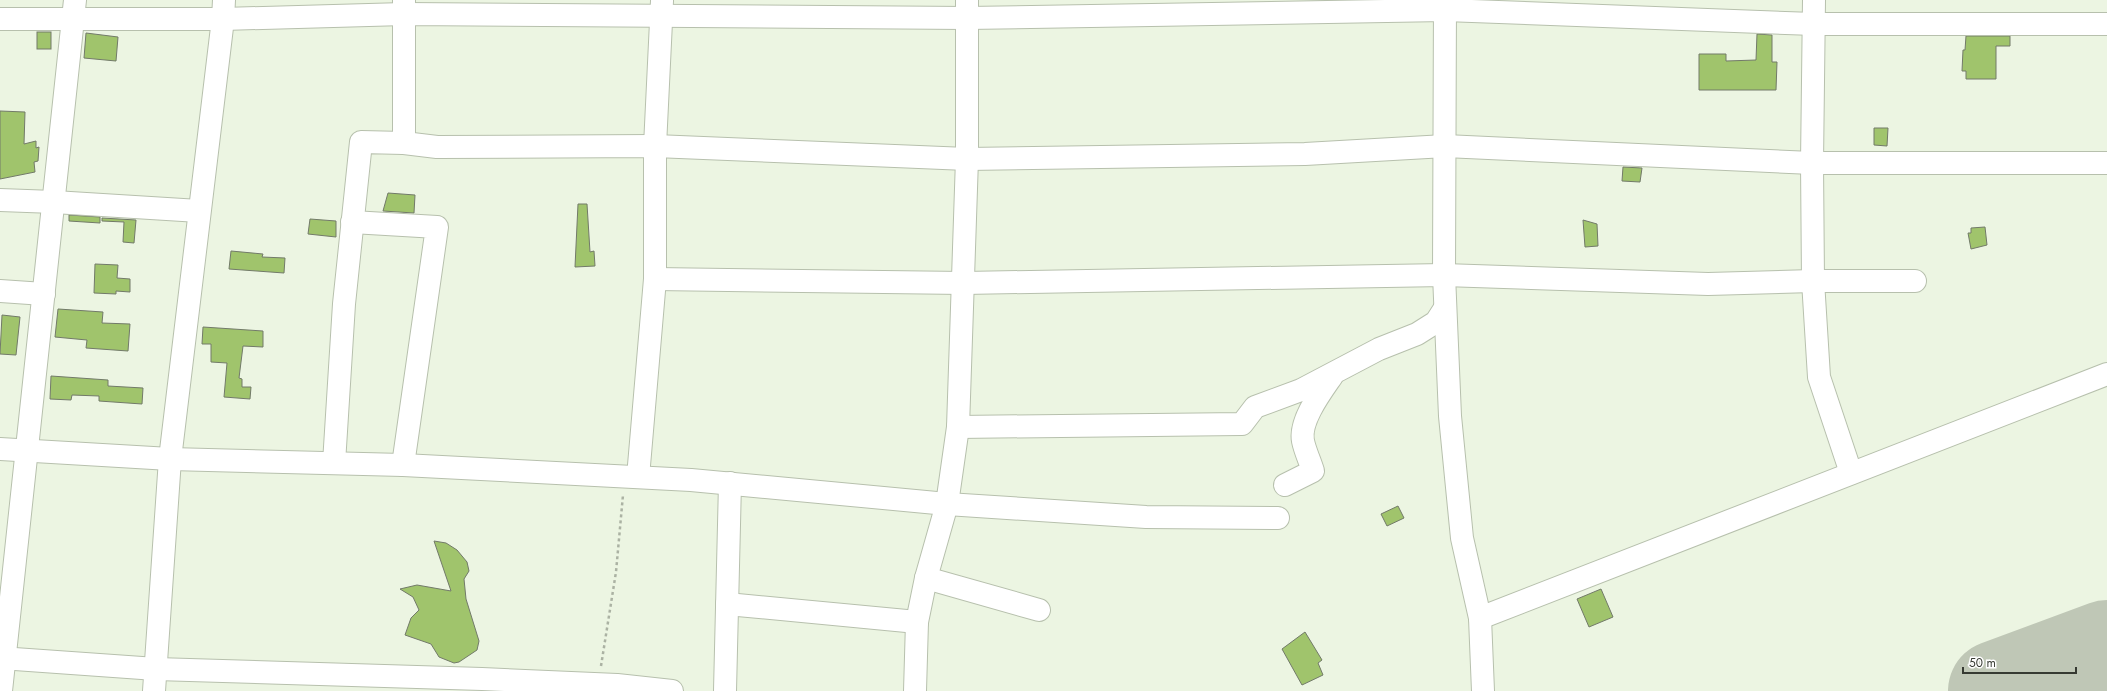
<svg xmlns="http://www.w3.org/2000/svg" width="2107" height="691" font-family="Jost,sans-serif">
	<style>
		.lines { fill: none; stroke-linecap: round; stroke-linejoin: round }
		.runway { stroke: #bfc7b6; stroke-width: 102 }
		.building { fill: #a0c46c; stroke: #727a69 }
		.minor-casing { stroke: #b7c0ad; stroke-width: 24 }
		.path { stroke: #abb2a3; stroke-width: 2.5; stroke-dasharray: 3 3; stroke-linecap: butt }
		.minor { stroke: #fff; stroke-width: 22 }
	</style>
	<rect width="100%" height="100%" fill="#ecf5e2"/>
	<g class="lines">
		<path class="runway" d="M1999 691 2107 651"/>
	</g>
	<g class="building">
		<rect x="37" y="32" width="14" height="17"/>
		<path d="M86 33 118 37 116 61 84 58Z"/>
		<path d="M1757 34 1772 35V62H1777L1776 90H1699V54H1726V61L1756 60Z"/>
		<path d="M1966 36H2010V46H1996V79H1966V71H1962L1963 50H1965Z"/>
		<path d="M0 111 25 112 24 144 36 141V148L39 147 38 161 34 162 35 172 0 179Z"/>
		<path d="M1874 128H1888L1887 146 1874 145Z"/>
		<path d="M1623 167 1642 168 1640 182 1622 181Z"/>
		<path d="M388 193 415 195 414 213 383 211Z"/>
		<path d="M578 204H587L590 252 594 251 595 266 575 267Z"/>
		<path d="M69 215 100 217V223L69 221Z"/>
		<path d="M102 218 136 220 134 243 123 242 124 222 102 221Z"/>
		<path d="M310 219 336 221V237L308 234Z"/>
		<path d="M1583 220 1597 224 1598 246 1585 247Z"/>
		<path d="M1985 227 1987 245 1971 249 1968 233H1971V228Z"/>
		<path d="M231 251 263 254 262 257 285 258 284 273 229 269Z"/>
		<path d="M95 264 118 265 117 278 130 279V292L116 291V294L94 293Z"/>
		<path d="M58 309 103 312 102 323 130 324 128 351 86 348 87 340 55 337Z"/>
		<path d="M2 315 20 317 16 355 0 354Z"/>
		<path d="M203 327 263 331V347L243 346 239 378 242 379V387H251L250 399 224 397 227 363 211 362V344H202Z"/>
		<path d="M51 376 108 380V386L143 388 142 404 99 401V396L72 395 71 400 50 399Z"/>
		<path d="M1398 506 1404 518 1387 526 1381 514Z"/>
		<path d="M434 541 446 543 457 550 467 562 469 571 464 579 466 599 479 641 477 650 459 662 454 663 439 657 431 644 405 635 411 618 419 610 413 597 400 589 417 585 451 591Z"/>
		<path d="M1601 589 1613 617 1589 627 1577 599Z"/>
		<path d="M1305 632 1322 660 1318 663 1323 675 1302 685 1282 649Z"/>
	</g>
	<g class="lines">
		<defs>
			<g id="minor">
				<path d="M1445 0 1444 275 1450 416 1462 538 1480 618 1483 691"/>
				<path d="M1814 0 1812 163 1813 281 1819 377 1851 473"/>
				<path d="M0 19H223L404 14 967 18 1445 10 1814 24H2107"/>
				<path d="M404 143 437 147 655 146 967 159 1305 154 1445 146 1812 163H2107"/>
				<path d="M0 200 54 202 199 211"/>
				<path d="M352 222 437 227 403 465"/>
				<path d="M655 279 964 283 1444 275 1708 284 1813 281H1915"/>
				<path d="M0 291 44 294"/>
				<path d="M958 427 1242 424 1255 407 1301 390 1379 349 1417 334 1436 322 1445 308"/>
				<path d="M0 449 170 459 403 465 691 480 947 504 1146 517 1278 518"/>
				<path d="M334 463 344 304 361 142 404 143V0"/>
				<path d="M638 477 655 279V146L662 1"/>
				<path d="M1285 485 1313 471C1310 461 1305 451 1303 441 1299 421 1321 392 1332 376"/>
				<path d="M926 578 1039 610"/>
				<path d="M727 604 917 622"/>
				<path d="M1480 618 2107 374"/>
				<path d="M0 658 156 669 482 679 617 685 672 691"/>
				<path d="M1 691 75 0"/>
				<path d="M154 691 170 459 223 19 224 0"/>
				<path d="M725 691 730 483"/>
				<path d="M915 691 917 622 926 578 947 504 958 427 967 159V0"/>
			</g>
		</defs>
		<use href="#minor" class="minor-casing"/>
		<path class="path" d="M601 666 616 572 623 495"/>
		<use href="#minor" class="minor"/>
	</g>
	<path d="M1963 667v6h113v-6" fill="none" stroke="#363a32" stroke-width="2"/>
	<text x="1969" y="667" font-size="12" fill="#363a32" stroke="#ffffff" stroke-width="3" paint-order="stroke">50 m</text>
</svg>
